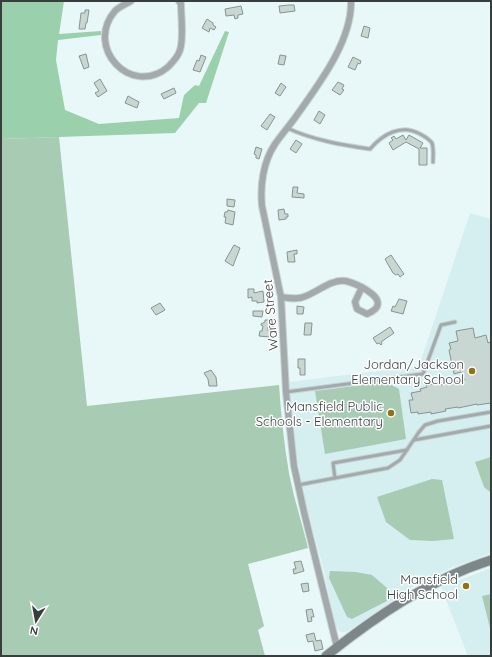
<svg xmlns="http://www.w3.org/2000/svg" width="492" height="657" font-family="Quicksand,sans-serif">
	<style>
		.built { fill: #d5eff0 }
		.green { fill: #a8cbb3 }
		.forest { fill: #9ad0ab }
		.building { fill: #c9d7d3; stroke: #879591 }
		.lines { fill: none; stroke-linecap: round; stroke-linejoin: round }
		.service-casing { stroke: #c5d3d3; stroke-width: 5 }
		.minor-casing { stroke: #c5d3d3; stroke-width: 8 }
		.secondary-casing { stroke: #c5d3d3; stroke-width: 11 }
		.service { stroke: #a4aaac; stroke-width: 3 }
		.minor { stroke: #a4aaac; stroke-width: 6 }
		.secondary { stroke: #7d8689; stroke-width: 9 }
		.poi-dot { fill: #917217; stroke: #fff; stroke-width: 1.5 }
		.labels { text-anchor: middle; dominant-baseline: central; stroke-width: 3; stroke-linejoin: round; paint-order: stroke }
		.street-label { font-size: 13px; fill: #383e3e; stroke: #fff }
		.poi-label { font-size: 13px; fill: #383e3e; stroke: #fff; text-anchor: end }
	</style>
	<rect width="100%" height="100%" fill="#e8f8f8"/>
	<g class="built">
		<path d="M470 213 491 219V553L451 568 418 583 346 632H341L338 630 335 625 324 571 303 494 292 423 289 382 419 366Z"/>
		<path d="M491 568V656H468L441 587Z"/>
	</g>
	<g class="green">
		<path d="M59 137 87 406 279 385C281 415 284 444 289 473 294 499 302 523 308 548L248 564 264 626 258 630 265 656H1V139Z"/>
		<path d="M386 382 399 389 406 439 325 454 315 391Z"/>
		<path d="M491 457V493L484 487 475 462Z"/>
		<path d="M432 479 442 480 454 539 433 541 410 540 386 522 377 497Z"/>
		<path d="M330 571 356 572 372 575 387 588V601L352 619 347 617 329 578Z"/>
		<path d="M491 594V632L482 596Z"/>
	</g>
	<path class="forest" d="M1 1H64L59 34 101 31V35L58 40 56 60 65 110 99 124 179 118 184 95 195 85 199 86 225 31 229 32 206 103H199L175 133 1 139Z"/>
	<g class="building">
		<path d="M289 5H294L295 11 280 13 279 6Z"/>
		<path d="M241 6 243 14 238 15V18L235 19 234 15 226 16 225 9Z"/>
		<path d="M85 10H89L87 23H86L85 29H79L81 13H85Z"/>
		<path d="M207 19 213 23V25L216 27 214 30 210 28 209 32 202 28Z"/>
		<path d="M364 26 370 28 368 38 361 36Z"/>
		<path d="M86 54 89 67 84 69 79 56Z"/>
		<path d="M201 55 206 57 200 72 193 70 197 60 199 61Z"/>
		<path d="M280 55 286 56 284 65 278 64Z"/>
		<path d="M353 57 361 61 360 64 358 63 355 70 348 67Z"/>
		<path d="M100 79 107 91 98 97 95 93 99 91 94 83Z"/>
		<path d="M338 82 344 85 342 89 344 90 340 95 332 90Z"/>
		<path d="M281 83 286 87 280 96 275 93Z"/>
		<path d="M174 88 176 93 164 99 161 94Z"/>
		<path d="M128 96 139 102 137 108 125 103Z"/>
		<path d="M319 111 325 115 320 124 314 120Z"/>
		<path d="M270 114 275 117 267 130 261 126Z"/>
		<path d="M403 135 406 140 409 135 423 143 420 148H427V165H419V149L406 142 393 150 389 143 393 140 391 138 394 136 396 139Z"/>
		<path d="M296 140 302 144 296 153 290 149Z"/>
		<path d="M256 147 262 149 259 159 256 158V155L254 154Z"/>
		<path d="M293 187H298L297 193 304 194V198L292 197Z"/>
		<path d="M227 199 235 200 234 207 227 206Z"/>
		<path d="M284 209 285 214H288V217H286V219L279 220 278 210Z"/>
		<path d="M228 210 235 212 233 225 225 223 226 217H224L225 212H227Z"/>
		<path d="M234 245 240 248 233 266 225 261Z"/>
		<path d="M297 250V254H294L295 262H288L287 252Z"/>
		<path d="M391 255 404 274 400 277 398 274 396 275 393 273 385 259Z"/>
		<path d="M248 289H254V293L263 291 264 302 257 303V301H252V297L248 298Z"/>
		<path d="M399 299 407 301 403 314 391 311 393 306 395 307Z"/>
		<path d="M160 303 165 310 156 315 151 308Z"/>
		<path d="M297 306 304 307 303 314H297Z"/>
		<path d="M253 311H263L262 317 253 316Z"/>
		<path d="M265 320H269L268 323H273V327H268V331H270L269 337 259 336 260 331H262L263 326 261 325V324L265 322Z"/>
		<path d="M305 323H312L311 335H304Z"/>
		<path d="M390 327 394 333 381 342 382 344 381 345 379 343 377 344 373 338Z"/>
		<path d="M473 328 475 338 486 335 488 343 491 342V403L477 405V404L458 408V407L445 409 446 411 431 414V412L418 414V412L411 413 409 400H413L411 393 421 391 420 389 427 387 426 385 440 383 441 385 465 380 464 378 463 379 461 372 454 374 449 350 451 349 449 343 458 341 456 331Z"/>
		<path d="M298 359H305V375H300V368H298Z"/>
		<path d="M211 370 216 377 217 386H209L208 379 204 373Z"/>
		<path d="M301 561 304 571 294 574 293 569H296L294 562Z"/>
		<path d="M308 583 309 591 303 592 301 584Z"/>
		<path d="M312 609 314 617H311L312 621 308 622 306 610Z"/>
		<path d="M314 633 316 641 321 640 323 649 315 651 313 641 308 642 306 635Z"/>
	</g>
	<g class="lines">
		<defs>
			<g id="service">
				<path d="M287 128C313 140 342 145 370 149 382 135 401 123 420 134 424 136 429 139 432 143 434 149 433 157 433 162"/>
				<path d="M286 392 423 374 441 325 455 322"/>
				<path d="M414 440 491 426"/>
				<path d="M335 478 333 463 407 450"/>
				<path d="M298 485 388 468 400 460 419 432 425 425 438 421 491 412"/>
			</g>
			<g id="minor">
				<path d="M131 1C126 4 119 7 115 11 84 47 131 98 168 67 173 62 178 57 180 50 184 38 181 17 181 4L179 1"/>
				<path d="M281 297C289 298 298 300 306 296 319 291 331 279 346 281 359 284 396 302 367 314L357 309 355 302 362 287"/>
				<path d="M337 647 304 512 294 466 286 392 281 297 262 206C260 186 263 162 275 144 282 134 290 125 297 115 319 84 352 41 351 1"/>
			</g>
			<path id="secondary" d="M326 656C375 617 430 579 491 560"/>
		</defs>
		<use href="#service" class="service-casing"/>
		<use href="#minor" class="minor-casing"/>
		<use href="#secondary" class="secondary-casing"/>
		<use href="#service" class="service"/>
		<use href="#minor" class="minor"/>
		<use href="#secondary" class="secondary"/>
	</g>
	<g class="poi-dot">
		<circle cx="472" cy="371" r="4"/>
		<circle cx="391" cy="413" r="4"/>
		<circle cx="466" cy="586" r="4"/>
	</g>
	<g class="labels">
		<g class="street-label">
			<text transform="translate(270 315) rotate(-95)">Ware Street</text>
		</g>
		<g class="poi-label">
			<text x="464" y="364">Jordan/Jackson<tspan x="464" dy="15">Elementary School</tspan></text>
			<text x="383" y="406">Mansfield Public<tspan x="383" dy="15">Schools - Elementary</tspan></text>
			<text x="458" y="579">Mansfield<tspan x="458" dy="15">High School</tspan></text>
		</g>
	</g>
	<rect width="492" height="657" fill="none" stroke="#383e3e" stroke-width="4"/>
	<g transform="translate(36 621) rotate(191)" stroke="#ffffff" stroke-width="3" paint-order="stroke">
	<path d="M0-3L7 15L0 10L-7 15Z" fill="#383e3e"/>
	<text y="-6" font-size="11" font-weight="bold" text-anchor="middle" fill="#383e3e">N</text>
	</g>
</svg>
